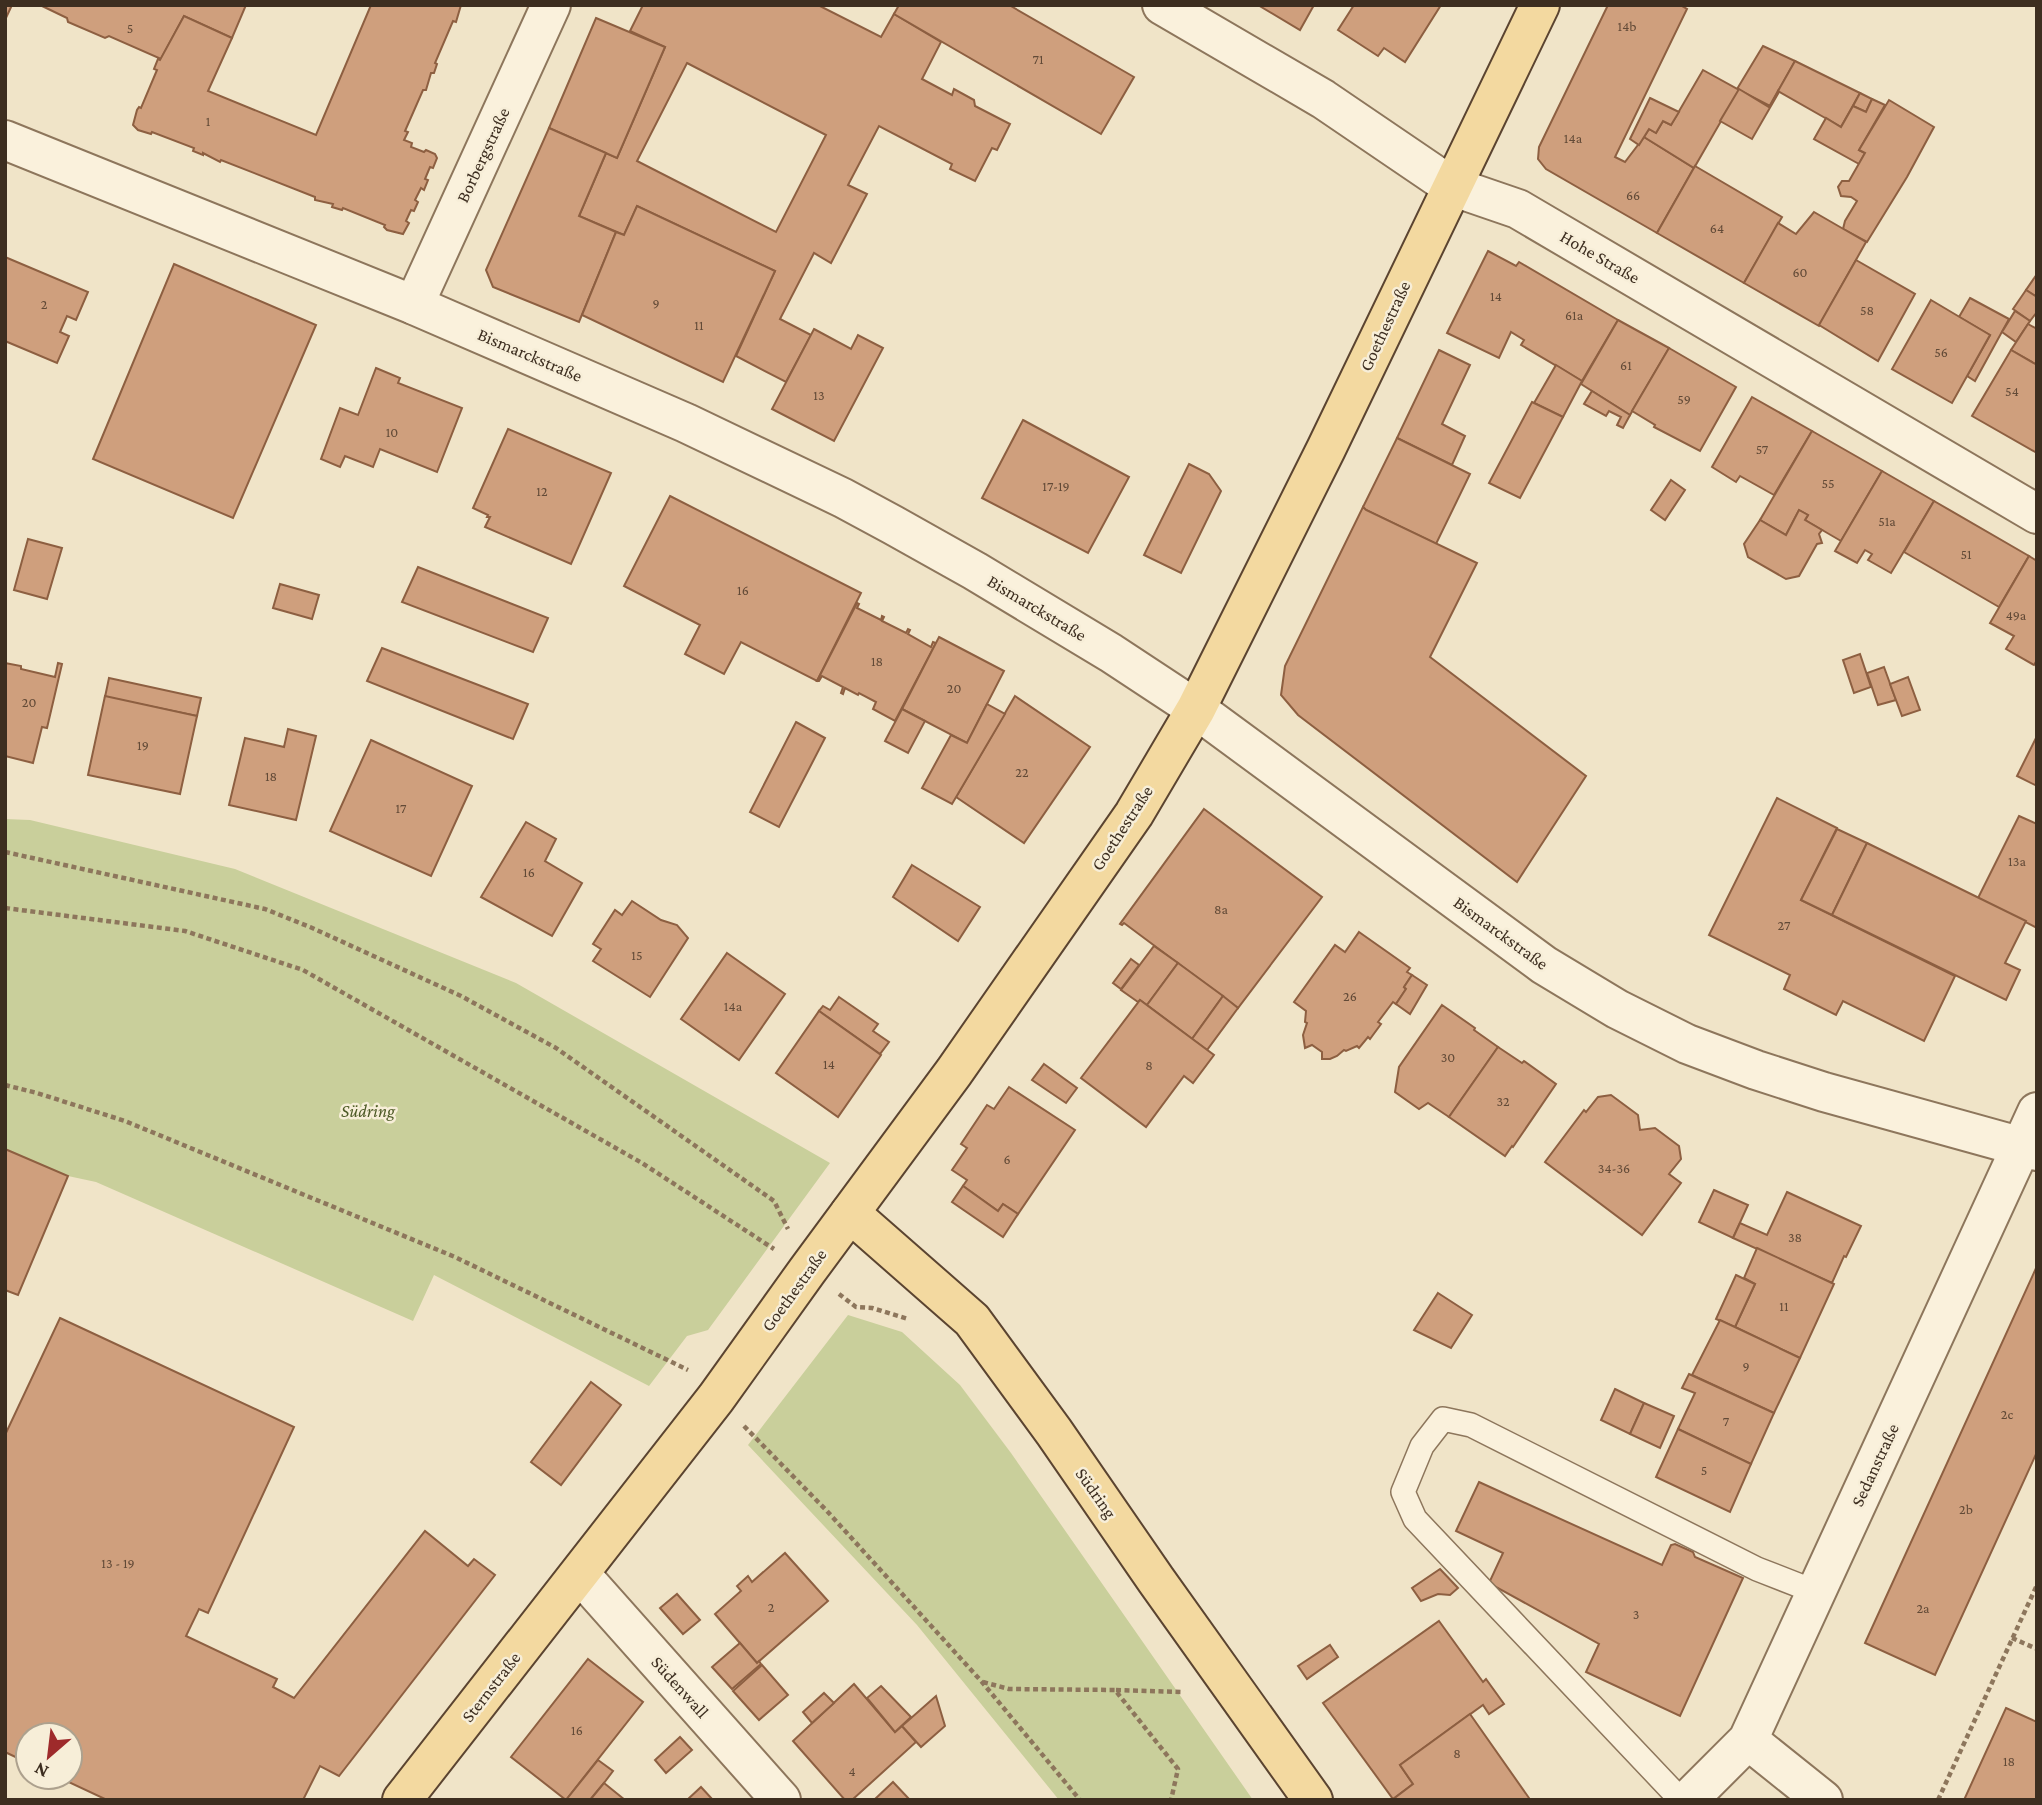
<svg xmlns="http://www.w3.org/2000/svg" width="2042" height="1805" font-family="'Crimson Pro',serif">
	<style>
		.green { fill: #c9cf9b }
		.building { fill: #cf9f7d; stroke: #8d5f41; stroke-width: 2; fill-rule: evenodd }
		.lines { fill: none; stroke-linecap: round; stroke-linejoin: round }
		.service-casing { stroke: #8d765c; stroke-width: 26 }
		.minor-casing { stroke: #8d765c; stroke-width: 42 }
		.tertiary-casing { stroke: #8d765c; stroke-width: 42 }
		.primary-casing { stroke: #5b4430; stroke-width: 42 }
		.path { stroke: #8d765c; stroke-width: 4.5; stroke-dasharray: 5 3.5; stroke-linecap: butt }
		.service { stroke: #faf1dc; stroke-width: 23 }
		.minor { stroke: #faf1dc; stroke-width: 38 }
		.tertiary { stroke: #faf1dc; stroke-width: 38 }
		.primary { stroke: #f3d9a0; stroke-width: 38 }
		.labels { text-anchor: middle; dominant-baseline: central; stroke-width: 5; stroke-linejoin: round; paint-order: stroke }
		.number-label { font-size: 14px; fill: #624a37 }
		.street-label { font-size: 18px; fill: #3d2e20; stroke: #f7eed8 }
		.park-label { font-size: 18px; font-style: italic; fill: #4d5a26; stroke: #f7eed8 }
	</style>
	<rect width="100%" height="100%" fill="#f0e4c8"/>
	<g class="green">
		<path d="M5 819 30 820 235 869 516 983 830 1163 708 1330 687 1336 649 1386 434 1275 413 1321 96 1182 68 1176 5 1149Z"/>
		<path d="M848 1315 902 1332 960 1385 1011 1453 1253 1800H1059L917 1625 748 1445Z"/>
	</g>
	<g class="building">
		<path d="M5 5H12L5 20Z"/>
		<path d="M40 5H246L232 38 184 16 161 59 109 36 105 38 68 22 67 18Z"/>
		<path d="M371 5H461L456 22 453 21 435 63 437 64 434 73H431L426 90H423L405 131 408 132 404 140 412 143 411 147 424 152 426 150 435 154 437 158 433 168 430 167 425 179 428 180 424 190 421 188 415 200 418 202 414 211 411 210 406 221 409 223 403 234 387 230 384 227 385 225 343 208 342 210 332 207 333 204 315 200V197L221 160 220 162 203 153V155L193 151 194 148 152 132 151 134 138 130 133 125 137 110 139 107 141 108 157 70 154 69 158 59 160 60 184 16 232 38 208 91 316 135Z"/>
		<path d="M643 5H818L881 37 894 14 941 42 922 79 952 95 954 89 974 100 975 106 1010 124 997 150 992 148 975 181 950 169 952 164 879 126 848 185 867 194 831 263 814 253 780 319 811 335 786 382 736 356 775 271 637 206 624 235 579 216 606 153 617 158 665 47 630 31ZM687 63 826 135 776 232 637 161Z"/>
		<path d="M899 5H1009L1134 77 1101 134 894 14Z"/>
		<path d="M1258 5H1314L1300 30Z"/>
		<path d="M1354 5H1441L1405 62 1384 48 1378 56 1338 30Z"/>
		<path d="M1608 5H1680L1687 9 1615 157 1625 162 1644 137 1694 168 1657 233 1546 169 1538 159 1539 147Z"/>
		<path d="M596 18 665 47 617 158 549 128Z"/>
		<path d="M1763 46 1795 61 1770 106 1737 89Z"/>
		<path d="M1795 61 1860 93 1841 127 1778 91Z"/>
		<path d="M1703 70 1739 90 1694 168 1644 137 1649 129 1656 133 1663 121 1671 125Z"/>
		<path d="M1739 89 1769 107 1778 91 1779 92 1752 139 1720 121Z"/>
		<path d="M1860 93 1872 99 1866 112 1853 106Z"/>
		<path d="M1650 98 1679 112 1671 125 1663 121 1656 133 1649 129 1639 145 1630 139Z"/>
		<path d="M1872 99 1885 105 1859 150 1865 153 1859 164 1814 139 1826 118 1841 127 1853 106 1866 112Z"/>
		<path d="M1889 100 1934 127 1907 177 1867 242 1843 229 1845 221 1857 201 1851 197 1841 196 1838 187 1842 181H1849L1865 153 1859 150Z"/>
		<path d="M549 128 606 153 579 216 616 232 579 322 493 287 486 270Z"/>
		<path d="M1695 166 1782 217 1744 283 1657 233Z"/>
		<path d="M637 206 775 271 723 382 582 315 616 232 624 235Z"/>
		<path d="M1814 212 1866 242 1819 326 1744 283 1778 223 1796 234Z"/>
		<path d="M1488 251 1516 266 1519 262 1618 320 1582 381 1521 345 1524 340 1511 332 1499 358 1447 333Z"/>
		<path d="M5 257 88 292 76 320 67 316 60 332 69 336 57 363 5 341Z"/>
		<path d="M1856 260 1915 294 1878 361 1819 325Z"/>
		<path d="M174 264 316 325 233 518 93 459Z"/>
		<path d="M2037 274V297L2026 290Z"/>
		<path d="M2026 290 2037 297V312L2030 321 2013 309Z"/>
		<path d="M1970 298 2009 319 1975 381 1967 376 1990 335 1959 317Z"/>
		<path d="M1931 300 1990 335 1952 403 1892 369Z"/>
		<path d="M2015 311 2030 321 2016 342 2002 332Z"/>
		<path d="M1618 320 1669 348 1630 415 1581 384Z"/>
		<path d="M2028 324 2037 329V365L2011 350Z"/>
		<path d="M814 329 851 349 858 335 883 348 834 441 772 409Z"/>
		<path d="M1669 348 1736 387 1700 451 1654 427 1655 425 1632 411Z"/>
		<path d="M1439 350 1470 365 1442 424 1465 436 1452 465 1397 438Z"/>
		<path d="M2011 350 2037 365V453L1972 416Z"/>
		<path d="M1556 365 1582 381 1563 417 1534 403Z"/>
		<path d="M376 368 400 378 398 383 462 408 437 472 380 449 373 467 345 456 340 467 321 459 340 408 358 415Z"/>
		<path d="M1592 391 1630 415 1623 428 1617 425 1621 417 1609 411 1606 416 1584 404Z"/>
		<path d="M1752 397 1812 431 1774 495 1740 476 1736 482 1712 467Z"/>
		<path d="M1532 402 1563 417 1520 498 1489 483Z"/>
		<path d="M1023 420 1129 477 1088 553 982 498Z"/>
		<path d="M508 429 611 473 571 564 485 527 490 517H487L488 515 473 508Z"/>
		<path d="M1812 431 1882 471 1841 541 1805 520 1808 515 1799 510 1786 535 1760 520Z"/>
		<path d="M1397 438 1470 474 1436 544 1366 510 1363 507Z"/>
		<path d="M1189 464 1209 474 1221 491 1181 573 1144 555Z"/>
		<path d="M1882 471 1934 501 1891 573 1868 560 1872 554 1865 550 1857 563 1835 551Z"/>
		<path d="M1671 480 1685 490 1665 520 1651 510Z"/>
		<path d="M670 496 861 593 817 681 741 642 724 674 685 654 700 625 624 586Z"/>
		<path d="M1934 501 2029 556 1999 607 1904 552Z"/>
		<path d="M1363 507 1366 510 1477 563 1430 657 1586 776 1517 882 1298 715 1281 695 1285 666Z"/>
		<path d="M1799 510 1808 515 1805 520 1822 530 1819 534 1822 543 1817 544 1799 576 1786 579 1748 557 1744 544 1760 520 1786 535Z"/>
		<path d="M28 539 62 548 47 599 14 590Z"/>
		<path d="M2029 556 2037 561V660L2034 665 2006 649 2014 636 1990 623Z"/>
		<path d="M418 567 548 618 533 652 402 602Z"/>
		<path d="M280 584 319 595 312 619 273 608Z"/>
		<path d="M857 603 859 604 857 608 881 620 882 616 884 617 882 621 906 633 908 629 910 630 908 634 931 647 933 642 936 643 895 721 873 709 876 702 859 693 858 695 845 688 843 694 841 693 843 687 822 676 819 681H817Z"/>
		<path d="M939 637 1004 671 967 743 902 709Z"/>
		<path d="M382 648 528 704 513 739 367 681Z"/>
		<path d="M1860 654 1871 687 1854 693 1843 660Z"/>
		<path d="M5 663 21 666V669L55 677 58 663 62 664 47 728 42 727 33 763 5 756Z"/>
		<path d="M1884 667 1896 700 1878 705 1867 673Z"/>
		<path d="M1908 677 1920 710 1902 716 1890 684Z"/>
		<path d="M109 678 201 698 197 716 105 697Z"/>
		<path d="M105 696 197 716 180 794 88 775Z"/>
		<path d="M1015 696 1090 747 1024 843 956 797Z"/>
		<path d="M987 704 1005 714 952 804 922 788 951 735 967 743Z"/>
		<path d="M902 709 925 721 908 753 885 741Z"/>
		<path d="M796 722 825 738 779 827 750 812Z"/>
		<path d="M288 729 316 736 296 820 229 805 245 738 284 747Z"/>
		<path d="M2037 736V786L2017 776Z"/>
		<path d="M371 740 472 786 431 876 330 831Z"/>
		<path d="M1777 798 1837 828 1801 900 1955 976 1924 1041 1843 1001 1836 1015 1784 989 1790 975 1709 935Z"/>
		<path d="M1204 809 1322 897 1238 1008 1124 923 1122 925 1120 924Z"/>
		<path d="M2019 816 2037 824V928L1978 898Z"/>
		<path d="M526 822 556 839 545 861 582 883 552 936 481 897Z"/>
		<path d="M1837 829 1867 843 1832 915 1801 900Z"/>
		<path d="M1867 843 2026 921 2005 963 2020 970 2006 1000 1832 915Z"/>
		<path d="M912 865 980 907 958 941 893 897Z"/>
		<path d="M632 901 661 920 677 925 688 938 650 997 593 961 601 949 593 944 615 910 622 915Z"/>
		<path d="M1359 932 1410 968 1407 972 1412 975 1404 987 1406 989 1396 1004 1393 1002 1378 1022 1381 1024 1370 1039 1368 1037 1359 1048 1357 1046 1346 1051 1344 1050 1337 1056 1330 1059H1322V1052L1312 1045 1305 1048 1303 1035 1307 1023 1305 1022 1306 1011 1294 1002 1335 945 1345 952Z"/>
		<path d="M1154 946 1178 963 1147 1005 1140 1000 1138 1002 1121 990Z"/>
		<path d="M727 953 785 994 739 1060 681 1019Z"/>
		<path d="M1131 959 1139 965 1121 989 1113 983Z"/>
		<path d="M1178 963 1223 996 1192 1039 1147 1005Z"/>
		<path d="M1412 975 1427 985 1410 1014 1396 1004 1406 989 1404 987Z"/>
		<path d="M1223 996 1238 1008 1207 1050 1192 1039Z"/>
		<path d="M839 997 878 1024 873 1031 889 1042 880 1054 819 1011 823 1006 830 1010Z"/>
		<path d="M1140 1000 1214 1055 1193 1083 1184 1076 1146 1127 1081 1078Z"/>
		<path d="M1442 1005 1475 1028 1474 1030 1498 1047 1449 1117 1428 1103 1419 1109 1395 1092 1399 1067Z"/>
		<path d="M819 1011 881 1055 838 1117 776 1073Z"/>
		<path d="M1498 1047 1522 1063 1524 1061 1556 1084 1513 1147 1512 1146 1505 1156 1449 1117Z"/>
		<path d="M1044 1064 1077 1088 1066 1103 1032 1080Z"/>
		<path d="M1009 1087 1075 1130 1018 1214 1003 1204 998 1211 963 1186 967 1180 952 1170 967 1148 961 1144 987 1105 994 1109Z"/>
		<path d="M1611 1095 1638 1115 1640 1130 1655 1128 1679 1146 1681 1159 1669 1174 1681 1183 1642 1235 1545 1162 1584 1110 1586 1112 1598 1097Z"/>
		<path d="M5 1149 68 1176 18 1295 5 1290Z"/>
		<path d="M963 1186 998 1211 1003 1204 1018 1214 1003 1237 952 1202Z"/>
		<path d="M1714 1190 1748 1205 1733 1238 1699 1222Z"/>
		<path d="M1787 1192 1861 1226 1846 1257 1844 1256 1832 1283 1733 1238 1740 1223 1767 1235Z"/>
		<path d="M1757 1248 1834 1284 1800 1358 1735 1327 1755 1284 1744 1278Z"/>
		<path d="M2037 1266V1452L1935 1675 1865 1643Z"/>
		<path d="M1736 1275 1755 1284 1735 1327 1716 1319Z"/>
		<path d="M1438 1293 1472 1315 1451 1348 1414 1330Z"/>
		<path d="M60 1318 294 1427 208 1613 199 1609 186 1636 277 1679 273 1687 294 1698 425 1531 468 1566 474 1559 495 1575 339 1776 320 1766 303 1800H107L58 1777H70V1735H28V1763L5 1752V1435Z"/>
		<path d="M1720 1320 1800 1358 1774 1413 1692 1375Z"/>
		<path d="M1689 1374 1774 1413 1751 1464 1678 1429 1695 1393 1682 1388Z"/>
		<path d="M591 1382 621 1405 561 1485 531 1462Z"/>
		<path d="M1615 1389 1644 1403 1630 1434 1601 1420Z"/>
		<path d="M1644 1403 1674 1416 1660 1448 1630 1434Z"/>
		<path d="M1678 1429 1751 1464 1730 1512 1656 1477Z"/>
		<path d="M1479 1482 1662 1565 1671 1545 1675 1544 1693 1552 1695 1557 1743 1578 1680 1716 1586 1672 1599 1644 1489 1583 1503 1553 1456 1531Z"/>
		<path d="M785 1553 828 1601 757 1663 715 1614 741 1591 737 1586 748 1576 752 1582Z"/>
		<path d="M1440 1569 1458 1588 1450 1595 1438 1594 1421 1601 1412 1588Z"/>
		<path d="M677 1594 700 1620 683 1634 660 1608Z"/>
		<path d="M1439 1621 1483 1682 1486 1679 1504 1704 1489 1714 1483 1705 1400 1765 1413 1784 1393 1799 1323 1703Z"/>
		<path d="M740 1643 757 1663 759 1661 761 1664 732 1689 712 1667Z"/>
		<path d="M1330 1645 1338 1657 1307 1679 1298 1666Z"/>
		<path d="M588 1659 643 1702 566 1800 511 1757Z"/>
		<path d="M762 1665 788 1695 759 1720 733 1691Z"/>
		<path d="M854 1684 895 1732 902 1726 916 1742 852 1800H845L793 1741Z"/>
		<path d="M881 1686 911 1717 895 1732 867 1698Z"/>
		<path d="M824 1693 834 1703 812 1723 803 1712Z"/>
		<path d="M936 1696 945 1726 921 1747 902 1726Z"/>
		<path d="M2006 1708 2037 1722V1800H1964Z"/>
		<path d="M1470 1714 1529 1798 1528 1800H1392L1413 1784 1400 1765Z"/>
		<path d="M680 1737 692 1750 666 1773 655 1760Z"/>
		<path d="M598 1760 613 1771 604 1783 590 1800H566Z"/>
		<path d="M893 1782 910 1800H874Z"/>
		<path d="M604 1783 625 1800H590Z"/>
		<path d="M701 1787 713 1800H687Z"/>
	</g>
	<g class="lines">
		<defs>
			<path id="service" d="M1681 1800 1415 1519 1403 1492 1422 1446 1443 1419 1471 1425 1757 1569 1816 1592"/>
			<g id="minor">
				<path d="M1162 5 1323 99 1451 186 1518 209 2037 514"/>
				<path d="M414 305 551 5"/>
				<path d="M580 1574 781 1800"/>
				<path d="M1748 1740 1823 1800"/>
				<path d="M1688 1800 1748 1740 2037 1112"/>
			</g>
			<path id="tertiary" d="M5 140 414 305 686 423 843 498 893 525 975 571 1111 653 1196 709 1544 965 1617 1009 1687 1044 1756 1070 1824 1092 2037 1151"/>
			<g id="primary">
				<path d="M850 1213 972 1320 1054 1432 1156 1580 1313 1800"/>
				<path d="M402 1800 716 1398 807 1271 954 1072 1134 814 1196 709 1326 449 1540 5"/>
			</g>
		</defs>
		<use href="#service" class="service-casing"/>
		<use href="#minor" class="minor-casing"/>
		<use href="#tertiary" class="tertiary-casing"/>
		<use href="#primary" class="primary-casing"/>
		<g class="path">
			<path d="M5 852 265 909 310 927 461 996 556 1048 774 1201 788 1229"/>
			<path d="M5 908 185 931 303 970 642 1163 774 1249"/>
			<path d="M5 1085 37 1093 125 1121 455 1257 688 1370"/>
			<path d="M839 1294 856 1307 872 1308 908 1319"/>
			<path d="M744 1426 827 1511 982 1682 1080 1800"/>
			<path d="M2012 1638 2037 1649"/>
			<path d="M983 1682 1009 1689 1115 1690 1178 1769 1171 1800"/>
			<path d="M1116 1690 1184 1692"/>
			<path d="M1938 1800 2037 1585"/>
		</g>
		<use href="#service" class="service"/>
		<use href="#minor" class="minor"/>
		<use href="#tertiary" class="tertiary"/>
		<use href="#primary" class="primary"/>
	</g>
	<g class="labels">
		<g class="number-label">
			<text x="1627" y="26">14b</text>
			<text x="130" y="28">5</text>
			<text x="1038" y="59">71</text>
			<text x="208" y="121">1</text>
			<text x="1573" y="138">14a</text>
			<text x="1633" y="195">66</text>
			<text x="1717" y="228">64</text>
			<text x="1800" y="272">60</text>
			<text x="1496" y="296">14</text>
			<text x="656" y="303">9</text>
			<text x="44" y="304">2</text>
			<text x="1867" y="310">58</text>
			<text x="1574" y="315">61a</text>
			<text x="699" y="325">11</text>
			<text x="1941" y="352">56</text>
			<text x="1626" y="365">61</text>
			<text x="2012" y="391">54</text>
			<text x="819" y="395">13</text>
			<text x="1684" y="399">59</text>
			<text x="392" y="432">10</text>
			<text x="1762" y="449">57</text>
			<text x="1828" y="483">55</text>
			<text x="1056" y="486">17-19</text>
			<text x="542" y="491">12</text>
			<text x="1887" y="521">51a</text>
			<text x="1966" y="554">51</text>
			<text x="743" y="590">16</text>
			<text x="2016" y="615">49a</text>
			<text x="877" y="661">18</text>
			<text x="954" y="688">20</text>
			<text x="29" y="702">20</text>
			<text x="143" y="745">19</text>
			<text x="1022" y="772">22</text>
			<text x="271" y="776">18</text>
			<text x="401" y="808">17</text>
			<text x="2017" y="861">13a</text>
			<text x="529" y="872">16</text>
			<text x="1221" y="909">8a</text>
			<text x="1784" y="925">27</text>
			<text x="637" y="955">15</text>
			<text x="1350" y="996">26</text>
			<text x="733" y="1006">14a</text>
			<text x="1448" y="1057">30</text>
			<text x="829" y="1064">14</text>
			<text x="1149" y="1065">8</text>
			<text x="1503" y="1101">32</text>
			<text x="1007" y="1159">6</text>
			<text x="1614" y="1168">34-36</text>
			<text x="1795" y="1237">38</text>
			<text x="1784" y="1306">11</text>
			<text x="1746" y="1366">9</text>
			<text x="2007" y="1414">2c</text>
			<text x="1726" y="1421">7</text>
			<text x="1704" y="1470">5</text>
			<text x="1966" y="1509">2b</text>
			<text x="118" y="1563">13 - 19</text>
			<text x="771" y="1607">2</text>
			<text x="1923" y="1608">2a</text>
			<text x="1636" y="1614">3</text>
			<text x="577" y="1730">16</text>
			<text x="1457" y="1753">8</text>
			<text x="2009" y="1761">18</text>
			<text x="852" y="1771">4</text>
		</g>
		<g class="street-label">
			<text transform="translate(483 155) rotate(-65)">Borbergstraße</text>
			<text transform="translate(1600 257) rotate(30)">Hohe Straße</text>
			<text transform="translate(1385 326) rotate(-65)">Goethestraße</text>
			<text transform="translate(530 355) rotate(23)">Bismarckstraße</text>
			<text transform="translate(1037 608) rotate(31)">Bismarckstraße</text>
			<text transform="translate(1122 828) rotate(-57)">Goethestraße</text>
			<text transform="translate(1501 933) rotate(36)">Bismarckstraße</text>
			<text transform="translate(794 1290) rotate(-54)">Goethestraße</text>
			<text transform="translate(1875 1465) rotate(-65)">Sedanstraße</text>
			<text transform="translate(1096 1493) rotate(55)">Südring</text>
			<text transform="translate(491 1687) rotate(-52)">Sternstraße</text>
			<text transform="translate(680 1687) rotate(48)">Südenwall</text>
		</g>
		<g class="park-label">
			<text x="368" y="1111">Südring</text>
		</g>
	</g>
	<rect width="2042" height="1805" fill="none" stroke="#3d2e20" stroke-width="14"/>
	<g transform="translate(49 1756) rotate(208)"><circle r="33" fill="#f7eed8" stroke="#ada18e" stroke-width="2"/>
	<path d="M0-5L12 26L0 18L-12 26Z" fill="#9e2a2b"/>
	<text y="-10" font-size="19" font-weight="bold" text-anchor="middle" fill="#3d2e20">N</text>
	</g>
</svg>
